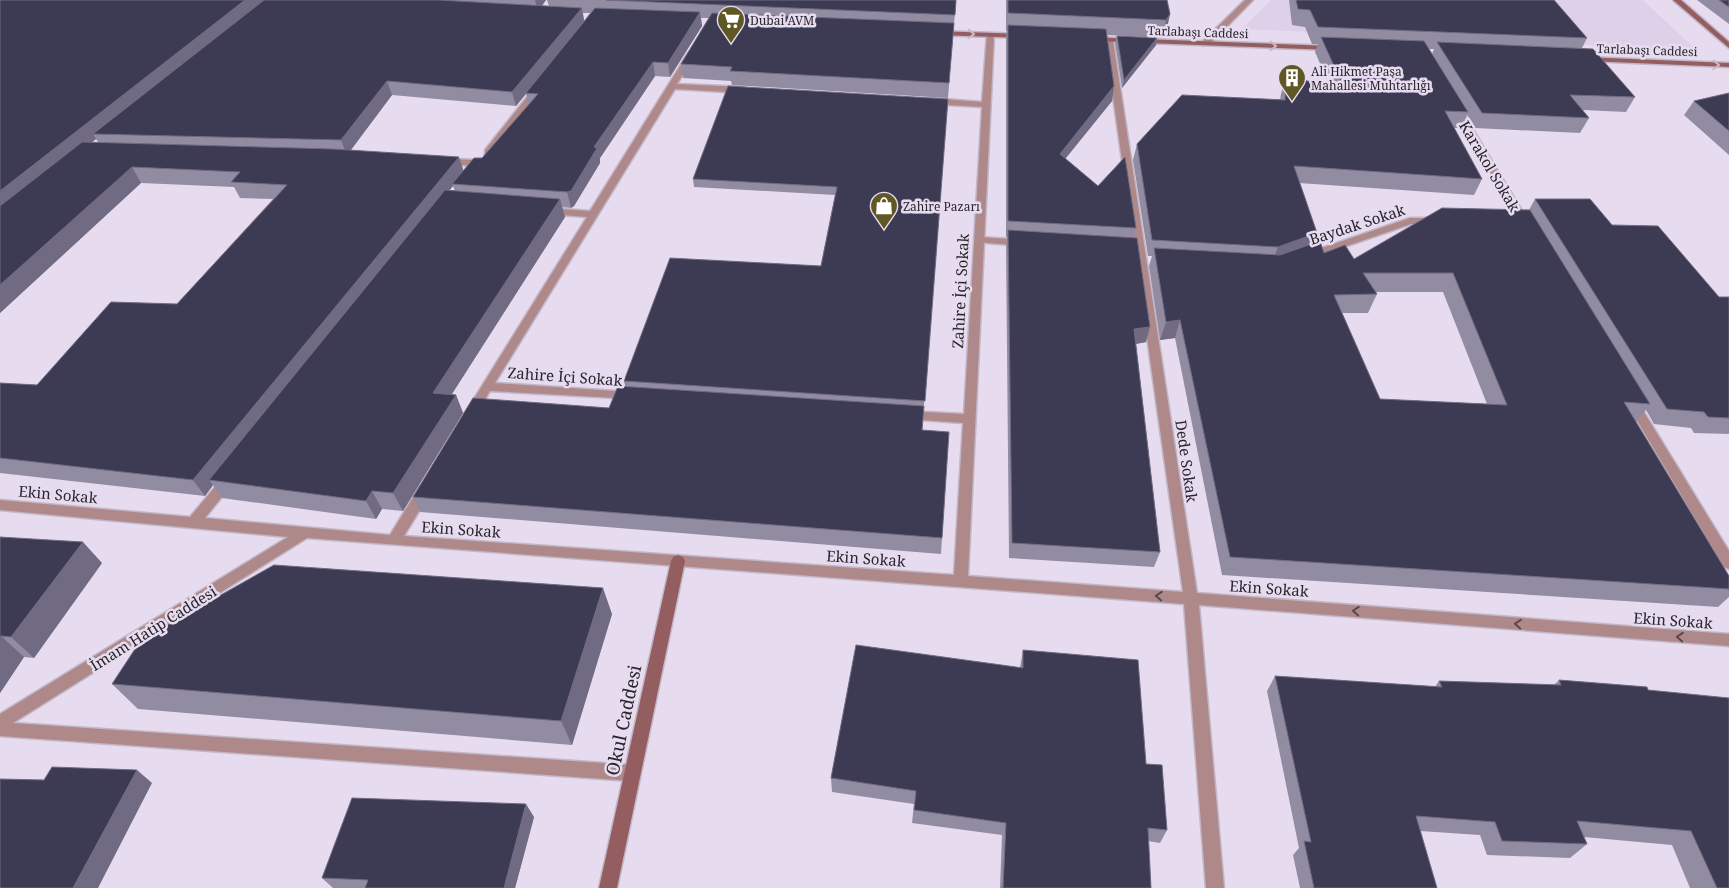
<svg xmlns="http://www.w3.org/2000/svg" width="1729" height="888" font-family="'Noto Serif',serif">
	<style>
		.built { fill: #ded0e9 }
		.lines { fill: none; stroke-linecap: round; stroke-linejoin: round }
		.service-casing { stroke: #c1b7c8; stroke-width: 3 }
		.minor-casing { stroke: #c1b7c8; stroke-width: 3 }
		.secondary-casing { stroke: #c1b7c8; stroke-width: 3 }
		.service { fill: #af898a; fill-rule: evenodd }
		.minor { fill: #af898a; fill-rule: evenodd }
		.secondary { fill: #945e61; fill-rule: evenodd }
		.wall { fill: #928ca2; fill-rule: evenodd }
		.shaded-wall { fill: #706b82 }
		.building { fill: #3d3b54; stroke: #706b82; fill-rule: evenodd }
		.oneway { stroke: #ceb6c4 }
		.oneway2 { stroke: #58484d }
		.labels { text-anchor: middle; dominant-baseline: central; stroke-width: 5; stroke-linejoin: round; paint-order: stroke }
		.far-poi-label { font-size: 12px; fill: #29252c; stroke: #e7dcef; text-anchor: start }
		.far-street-label { font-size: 12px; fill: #29252c; stroke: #e7dcef }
		.street-label { font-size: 15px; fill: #29252c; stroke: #e7dcef }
		.near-street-label { font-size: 18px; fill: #29252c; stroke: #e7dcef }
	</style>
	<rect width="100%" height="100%" fill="#e7dcef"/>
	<path class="built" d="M1271 0H1643L1696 50 1241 29Z"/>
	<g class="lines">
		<defs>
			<g id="service">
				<path d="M444 159 479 160 484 163 479 166 441 164V160Z"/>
				<path d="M979 237 1024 240 1029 243 1024 246 975 242V238Z"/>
			</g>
			<g id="minor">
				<path d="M1245 0H1253L1209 45H1203V41Z"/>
				<path d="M987 33 994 35 968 576 1183 592 1105 40 1109 38 1113 40 1197 593 1729 634V646L1199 605 1224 888H1206L1184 604 307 538 13 723 632 765 638 768 640 773 638 778 632 781 0 736V714L288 537 0 510V500L190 517 224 476H234L235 479 234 482 205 518 390 535 420 486H430L432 490 404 536 954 575 963 423 907 419 901 415 907 411 964 414 982 107 931 104 927 101 931 98 982 102Z"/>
				<path d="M688 53 695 55 677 84 744 87 748 90 744 93 675 89 495 383 630 392 634 393 636 396 634 399 490 391 475 416H467L465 413 467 410 587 217 548 214 543 211 548 208 590 211Z"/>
				<path d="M535 87 542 89 491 154H485V150Z"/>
				<path d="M1456 105 1460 108 1530 224 1529 226 1525 227 1520 224 1452 108Z"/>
				<path d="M1410 218H1437L1442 221 1437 224H1411L1312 258H1304L1303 256 1304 254Z"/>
				<path d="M1632 398 1636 399 1729 551V569L1724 567 1626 402Z"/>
			</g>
			<g id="secondary">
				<path d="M1673 0H1681L1729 42V48Z"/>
				<path d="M934 31 1022 34 1026 36 1022 38 937 35 933 33Z"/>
				<path d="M1089 37 1332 46 1336 48 1332 50 1092 41H1089Z"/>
				<path d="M1584 57 1729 63V67L1587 61 1583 59Z"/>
				<path d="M678 555 683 557 685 561 617 888H599L671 561 673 557Z"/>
			</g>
		</defs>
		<use href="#service" class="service-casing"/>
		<use href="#minor" class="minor-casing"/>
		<use href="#secondary" class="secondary-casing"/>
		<use href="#service" class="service"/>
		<use href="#minor" class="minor"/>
		<use href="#secondary" class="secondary"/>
	</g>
	<g class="wall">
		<path d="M0 0H546L542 6H549L547 0H956L948 98 732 85 731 81 683 78 681 64 709 18H701L702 26 670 77 655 76 600 158V163L574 206 571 208 562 207 565 217 452 394 456 395 463 413 403 511 382 509 376 519 222 498 213 485 205 496 0 473V383L37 385 177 304 273 199 240 198 234 187 141 183 0 313ZM583 13H590L584 21ZM526 94 529 104 482 158 463 171 351 150 392 95 516 106ZM96 139 98 142H92ZM453 186 455 191 449 190Z"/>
		<path d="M1006 0H1167L1170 14 1166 32 1162 38 1107 35 1114 86 1112 101 1065 159 1136 228 1133 238 1146 342 1136 344 1160 552 1154 567 1009 558 1006 246 1007 237H1006V39L1007 31H1006Z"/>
		<path d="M1289 0H1554L1587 38 1582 48 1635 97 1626 112 1583 110 1589 118 1580 133 1475 128 1467 115 1461 128H1454L1482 179 1474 195 1299 183 1317 233 1313 244 1324 253 1354 259 1529 210 1535 199 1612 225 1719 297H1729V434L1694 433 1691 428 1654 424 1646 410 1636 422 1729 576V597L1718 607 1222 575 1175 338 1160 340 1149 266 1152 256H1148L1133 160 1137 144 1280 100 1281 94 1286 78 1329 84 1315 52 1318 44H1312L1305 27 1292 25ZM1429 49H1434L1432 54ZM1375 292H1443L1487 404 1380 399 1342 313H1368L1377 294Z"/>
		<path d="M1697 0H1729V24Z"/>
		<path d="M1117 36 1157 38 1156 45 1122 88 1115 43Z"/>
		<path d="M1729 93V155L1684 115 1694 101Z"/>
		<path d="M948 99 922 430 942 538 941 554 420 512 413 497 609 408 625 386 624 381 821 266 835 195 694 187 693 179Z"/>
		<path d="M0 537 102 563 34 658 24 657 0 693Z"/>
		<path d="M612 614 572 745 138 709 112 684Z"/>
		<path d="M1023 650 1146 764 1167 830 1160 843 1148 841 1151 888H1000L1002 835 912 823 914 804 832 792 831 778 1020 668Z"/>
		<path d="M1275 676 1435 687 1439 681 1554 685 1559 680 1647 687 1729 888H1690L1672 845 1584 837 1587 844 1570 858 1487 855 1480 835 1420 831 1437 888H1300L1293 855 1299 848 1267 691Z"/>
		<path d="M534 817 515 888H333L322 878Z"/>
	</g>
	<g class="shaded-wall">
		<path d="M245 0H269L93 134 96 139 0 216V191Z"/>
		<path d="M535 0H546L538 11Z"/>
		<path d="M582 8 584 21 516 106 512 92Z"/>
		<path d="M700 12 702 26 670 77 668 63Z"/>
		<path d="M1170 14 1166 32 1162 38 1166 20Z"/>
		<path d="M1157 38 1156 45 1122 88 1124 80Z"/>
		<path d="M653 62 655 76 600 158V163L574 206 571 208 567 192 594 147Z"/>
		<path d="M387 81 392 95 347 155 341 140Z"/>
		<path d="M1114 86 1112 101 1057 169 1060 154Z"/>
		<path d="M459 157 464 172 452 184 453 186 216 481 209 480 213 485 205 496 193 480Z"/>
		<path d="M132 167 141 183 0 313V285Z"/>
		<path d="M560 199 565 217 441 411 433 393Z"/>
		<path d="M1317 233 1310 250 1272 263 1278 247Z"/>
		<path d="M1180 320 1175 338 1160 340 1166 322Z"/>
		<path d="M1150 327 1146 342 1130 345 1134 329Z"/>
		<path d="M456 395 463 413 403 511 393 493Z"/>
		<path d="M372 491 382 509 376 519 366 501Z"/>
		<path d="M83 542 102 563 34 658 11 637Z"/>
		<path d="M603 588 612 614 572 745 561 721Z"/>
		<path d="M1 636 24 657 0 693V638Z"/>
		<path d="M137 770 152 783 98 888H73Z"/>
		<path d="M526 804 534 817 515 888H504Z"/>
	</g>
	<g class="building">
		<path d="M0 0H245L0 191Z"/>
		<path d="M264 0H439L582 8 512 92 387 81 341 140 93 134Z"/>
		<path d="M606 0H956L955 15Z"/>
		<path d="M1008 0H1167L1170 14 1166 20 1008 13Z"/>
		<path d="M1296 0H1554L1587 38 1318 27 1310 10 1298 9Z"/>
		<path d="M1719 0H1729V7Z"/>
		<path d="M595 8 700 12 668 63 653 62 594 147 597 148 571 191 567 192 452 184 474 158H482L538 94 526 93Z"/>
		<path d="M712 13 954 23 949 83 730 71 732 67 681 64Z"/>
		<path d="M1008 25 1106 29 1114 86 1060 154 1098 186 1125 157 1136 228 1008 221Z"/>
		<path d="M1117 36 1157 38 1124 80Z"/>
		<path d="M1321 37 1424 41 1468 112 1445 111 1482 179 1294 166 1317 233 1278 247 1152 240 1137 144 1182 95 1285 100 1286 78 1343 86Z"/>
		<path d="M1437 42 1593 49 1635 97 1570 95 1589 118 1482 113Z"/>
		<path d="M728 86 948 99 925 401 624 381 670 258 821 266 837 187 693 179Z"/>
		<path d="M1729 93V131L1694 101Z"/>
		<path d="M82 142 333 149 459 157 193 480 0 458V383L37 385 111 302 177 304 287 185 231 182 240 172 132 167 0 285V206Z"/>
		<path d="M445 190 560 199 433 393 456 395 393 493 372 491 366 501 209 480Z"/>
		<path d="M1535 199H1590L1612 225 1658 226 1719 297H1729V418L1708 417 1704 412 1667 409Z"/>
		<path d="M1442 208 1530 210 1650 404 1624 402 1729 576V589L1230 557 1180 320 1166 322 1154 248 1280 255 1320 241 1324 253 1345 245 1354 259ZM1363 273H1453L1507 405 1380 399 1334 295 1377 294Z"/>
		<path d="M1008 230 1137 238 1150 327 1134 329 1160 552 1012 543Z"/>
		<path d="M618 386 924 406 922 430 949 432 942 538 413 497 473 398 609 408Z"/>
		<path d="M0 537 83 542 11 637 1 636 0 638Z"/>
		<path d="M274 565 603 588 561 721 112 684 141 640Z"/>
		<path d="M856 645 1023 668V650L1138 660 1146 764 1162 765 1167 830 1148 828 1151 888H1003L1006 823 914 810 916 791 831 778Z"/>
		<path d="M1275 676 1442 687 1439 681 1561 685 1559 680 1647 687 1648 690 1729 698V888H1717L1691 831 1577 821 1587 844 1502 841 1495 822 1416 816 1437 888H1314L1304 841 1311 842Z"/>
		<path d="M52 767 137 770 73 888H0V779L44 780Z"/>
		<path d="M352 798 526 804 504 888H365L368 880 322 878Z"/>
	</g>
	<defs><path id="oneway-chevron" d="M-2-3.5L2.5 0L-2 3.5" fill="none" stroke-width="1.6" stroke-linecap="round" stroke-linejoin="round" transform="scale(1.25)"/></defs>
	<g class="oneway">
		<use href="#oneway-chevron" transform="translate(971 34) rotate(2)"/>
		<use href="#oneway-chevron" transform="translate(1273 46) rotate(2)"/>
		<use href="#oneway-chevron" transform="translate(1716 65) rotate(2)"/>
	</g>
	<g class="oneway2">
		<use href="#oneway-chevron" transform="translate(1159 596) rotate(-176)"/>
		<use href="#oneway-chevron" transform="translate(1356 611) rotate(-176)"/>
		<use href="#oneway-chevron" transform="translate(1518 624) rotate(-176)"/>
		<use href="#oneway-chevron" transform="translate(1680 637) rotate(-176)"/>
	</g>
	<defs>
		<symbol id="supermarket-pin" viewBox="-11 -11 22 30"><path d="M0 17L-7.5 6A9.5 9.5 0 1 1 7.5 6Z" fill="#605824" stroke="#e7dcef"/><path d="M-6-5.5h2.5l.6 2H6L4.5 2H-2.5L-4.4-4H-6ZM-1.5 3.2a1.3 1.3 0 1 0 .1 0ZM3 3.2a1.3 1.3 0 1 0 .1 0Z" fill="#fff"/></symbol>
		<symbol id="building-pin" viewBox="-11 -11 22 30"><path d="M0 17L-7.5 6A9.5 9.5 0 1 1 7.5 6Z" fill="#605824" stroke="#e7dcef"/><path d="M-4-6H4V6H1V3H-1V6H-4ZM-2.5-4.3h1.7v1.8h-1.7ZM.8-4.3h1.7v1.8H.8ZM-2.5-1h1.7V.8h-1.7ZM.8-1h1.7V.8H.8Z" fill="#fff"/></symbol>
		<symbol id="shop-pin" viewBox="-11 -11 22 30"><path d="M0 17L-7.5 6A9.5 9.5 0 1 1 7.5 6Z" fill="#605824" stroke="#e7dcef"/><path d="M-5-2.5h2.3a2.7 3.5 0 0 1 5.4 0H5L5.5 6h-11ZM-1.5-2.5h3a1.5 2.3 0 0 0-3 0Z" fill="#fff"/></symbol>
	</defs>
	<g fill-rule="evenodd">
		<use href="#supermarket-pin" x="715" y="4" width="32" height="43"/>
		<use href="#building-pin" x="1276" y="62" width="32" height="43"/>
		<use href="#shop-pin" x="868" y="190" width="32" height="43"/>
	</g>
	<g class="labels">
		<g class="far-poi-label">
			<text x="750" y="20">Dubai AVM</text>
			<text x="1311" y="71">Ali Hikmet Paşa<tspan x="1311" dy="14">Mahallesi Muhtarlığı</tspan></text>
			<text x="903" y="206">Zahire Pazarı</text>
		</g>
		<g class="far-street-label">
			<text transform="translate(1198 32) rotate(2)">Tarlabaşı Caddesi</text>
			<text transform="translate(1647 50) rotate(2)">Tarlabaşı Caddesi</text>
		</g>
		<g class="street-label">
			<text transform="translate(1490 166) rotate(59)">Karakol Sokak</text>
			<text transform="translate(1357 224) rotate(-18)">Baydak Sokak</text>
			<text transform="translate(960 291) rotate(-87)">Zahire İçi Sokak</text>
			<text transform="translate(565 376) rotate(4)">Zahire İçi Sokak</text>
			<text transform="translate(1187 461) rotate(82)">Dede Sokak</text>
			<text transform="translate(58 494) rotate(5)">Ekin Sokak</text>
			<text transform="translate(461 529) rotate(4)">Ekin Sokak</text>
			<text transform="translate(866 558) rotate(4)">Ekin Sokak</text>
			<text transform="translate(1269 588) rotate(4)">Ekin Sokak</text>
			<text transform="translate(1673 620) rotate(4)">Ekin Sokak</text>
			<text transform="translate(153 628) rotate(-32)">İmam Hatip Caddesi</text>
		</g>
		<g class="near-street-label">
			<text transform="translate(623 720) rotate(-78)">Okul Caddesi</text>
		</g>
	</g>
</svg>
